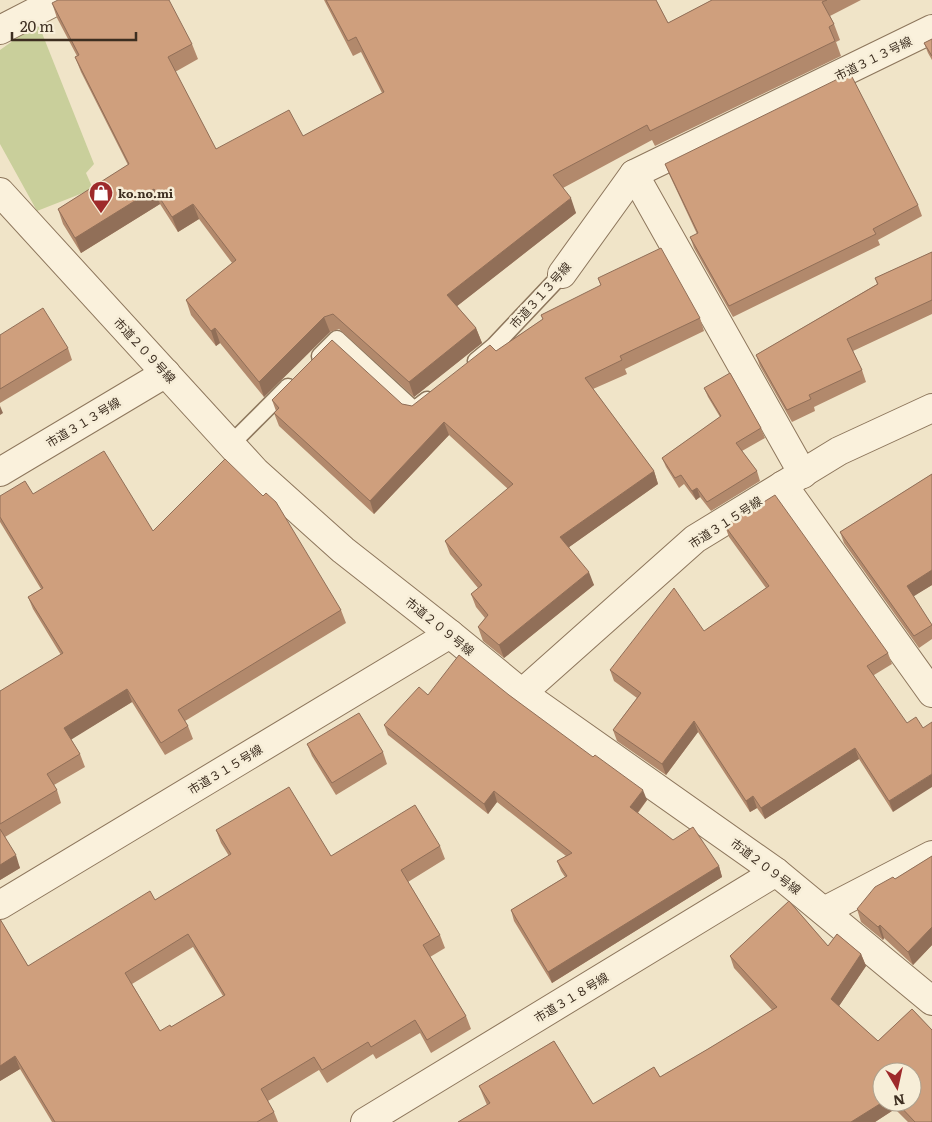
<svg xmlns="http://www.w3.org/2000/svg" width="932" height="1122" font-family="Literata,'Noto Sans JP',serif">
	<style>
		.green { fill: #c9cf9b }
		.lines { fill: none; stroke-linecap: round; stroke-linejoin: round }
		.service-casing { stroke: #8d765c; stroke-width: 19 }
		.minor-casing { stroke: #8d765c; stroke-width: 30 }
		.service { stroke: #faf1dc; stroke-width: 16 }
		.minor { stroke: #faf1dc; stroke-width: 28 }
		.wall { fill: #b2896c; fill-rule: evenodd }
		.shaded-wall { fill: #916f58 }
		.building { fill: #cf9f7d; stroke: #916f58; fill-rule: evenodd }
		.labels { text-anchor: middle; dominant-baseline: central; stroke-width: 5; stroke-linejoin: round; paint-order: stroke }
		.street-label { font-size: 12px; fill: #3d2e20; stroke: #f7eed8 }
		.poi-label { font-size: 12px; font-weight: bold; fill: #3d2e20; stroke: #f7eed8; text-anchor: start }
	</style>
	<rect width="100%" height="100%" fill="#f0e4c8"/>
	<path class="green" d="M38 23 94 164 86 173 93 189 37 211 0 144V50Z"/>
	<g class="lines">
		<defs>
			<g id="service">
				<path d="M320 356 337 339 414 410 427 400"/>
				<path d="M476 361 494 346 562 274"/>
				<path d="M231 444 288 387"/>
			</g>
			<g id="minor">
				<path d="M0 30 58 0"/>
				<path d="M634 174 803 474"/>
				<path d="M0 192 256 472 343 550 450 634 522 693 776 872 932 1001"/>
				<path d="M562 274 634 174 932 29"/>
				<path d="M0 472 166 373"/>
				<path d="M783 485 932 693"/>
				<path d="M522 693 695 539 839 451 932 408"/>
				<path d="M0 905 450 634"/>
				<path d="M824 911 932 855"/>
				<path d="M365 1122 776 872"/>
			</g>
		</defs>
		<use href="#service" class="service-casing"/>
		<use href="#minor" class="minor-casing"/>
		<use href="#service" class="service"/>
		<use href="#minor" class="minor"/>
	</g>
	<g class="wall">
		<path d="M324 0H656L668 23 712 0H861L830 16 834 24 840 40 836 42 841 56 655 146 652 140 563 188 576 213 457 306 476 328 482 343 414 397 339 329 330 332 264 397 220 343 216 346 191 315 186 300 232 263 199 219 178 232 160 204 81 253 63 224 58 209 128 165 81 72 75 57 77 56 57 18 52 3 192 44 198 59 175 72 216 149 303 136 382 93 361 52 353 56Z"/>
		<path d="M932 39V60L928 53 924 43Z"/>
		<path d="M665 164 918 205 922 216 878 240 880 245 733 317 694 248 690 237 697 234 669 174Z"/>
		<path d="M932 252V314L853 351 862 370 866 382 814 407 815 411 792 422 760 366 756 355 877 284 875 278Z"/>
		<path d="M598 278 700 318 704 331 625 369 627 374 593 389 654 471 658 484 569 547 594 585 504 658 483 641 478 627 485 618 476 607 471 594 478 588 450 554 445 541 508 489 449 435 374 514 279 426 274 413 276 411 272 400 402 404 412 406 496 351 543 319 541 315 601 286Z"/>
		<path d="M0 335 68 348 72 360 0 403Z"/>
		<path d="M704 388 761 428 765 438 742 451 757 471 760 481 711 511 700 497 696 500 684 484 679 488 666 467 662 458 720 417 708 397Z"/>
		<path d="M932 474V585L913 596 932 625V639L919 648 844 543 840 532Z"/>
		<path d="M33 494 153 531 341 610 346 623 185 721 188 726 193 739 165 755 132 702 71 739 80 754 85 767 54 785 57 790 61 803 5 837 20 868 0 880V691L61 655 33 609 28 597 41 589 0 522V496Z"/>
		<path d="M725 526 888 653 892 664 874 675 893 812 859 759 765 819 757 808 750 812 698 732 666 775 617 741 613 730 637 698 614 681 610 670 704 631 766 588 729 537Z"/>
		<path d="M428 695H509L647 800 638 813 673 840 719 866 722 877 552 983 514 921 511 910 565 877 561 871 557 861 566 856 497 802 488 814 388 735 384 725Z"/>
		<path d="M307 744 383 752 387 764 336 795 312 756Z"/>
		<path d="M216 830 331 856 440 846 445 859 408 882 440 935 445 948 430 957 466 1016 471 1029 431 1053 420 1033 376 1059 373 1054 327 1083 319 1070 268 1101 274 1112 278 1122H52L20 1069 0 1081V919L28 966 155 900 229 856 221 843ZM193 947 223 996 171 1027 160 1031 132 984Z"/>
		<path d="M932 856V945L913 965 884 938 883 940 861 922 857 909 895 879Z"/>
		<path d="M789 901 828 946 837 934 861 954 866 966 839 1006 878 1041 912 1009 932 1030V1122H908L895 1109 875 1122H458L487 1105 484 1098 479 1086 554 1041 593 1104 654 1067 660 1077 708 1049 772 1010 734 968 730 956ZM882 1072H912V1102H882Z"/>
	</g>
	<g class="shaded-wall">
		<path d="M154 189 160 204 81 253 75 238Z"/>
		<path d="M571 198 576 213 452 310 447 295Z"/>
		<path d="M193 204 199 219 178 232 172 217Z"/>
		<path d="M324 317 330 332 264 397 259 382Z"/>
		<path d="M215 328 220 343 216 346 211 331Z"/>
		<path d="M476 328 482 343 414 397 409 382Z"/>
		<path d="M0 406 3 413 0 415Z"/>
		<path d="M444 422 449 435 374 514 370 501Z"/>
		<path d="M654 471 658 484 565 550 560 537Z"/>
		<path d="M697 488 700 497 696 500 692 491Z"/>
		<path d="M932 570V585L911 598 907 586Z"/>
		<path d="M589 572 594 585 504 658 499 645Z"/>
		<path d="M127 689 132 702 69 741 64 728Z"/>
		<path d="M694 721 698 732 666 775 662 764Z"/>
		<path d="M855 748 859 759 765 819 761 808Z"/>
		<path d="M932 774V787L893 812 889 801Z"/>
		<path d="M643 790 647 800 634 817 630 807Z"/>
		<path d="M494 791 497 802 488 814 484 804Z"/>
		<path d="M753 796 757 808 750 812 746 801Z"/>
		<path d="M16 855 20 868 0 880V865Z"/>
		<path d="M719 866 722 877 552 983 548 972Z"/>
		<path d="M880 925 884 938 883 940 878 927Z"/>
		<path d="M932 927V945L913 965 908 952Z"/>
		<path d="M861 954 866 966 835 1012 831 999Z"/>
		<path d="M15 1056 20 1069 0 1081V1066Z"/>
		<path d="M883 1102H893L895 1109 875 1122H851Z"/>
	</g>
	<g class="building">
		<path d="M58 0H169L192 44 168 57 216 149 289 110 303 136 384 92 356 37 348 41 326 0H656L668 23 712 0H827L822 2 834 24 829 27 835 41 650 131 647 125 553 175 571 198 447 295 476 328 409 382 333 314 324 317 259 382 215 328 211 331 186 300 236 260 193 204 172 217 154 189 75 238 58 209 129 164 75 57 79 55 52 3Z"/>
		<path d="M932 39V56L924 43Z"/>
		<path d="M850 73 918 205 873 229 876 234 729 306 690 237 698 233 665 164Z"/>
		<path d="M661 248 700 318 620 356 622 360 585 378 654 471 560 537 589 572 499 645 478 627 488 615 471 594 482 585 445 541 513 484 444 422 370 501 274 413 279 408 272 400 332 340 402 404 412 406 490 345 496 351 543 319 541 315 601 285 598 278Z"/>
		<path d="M932 252V300L847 339 862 370 809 395 811 399 787 410 756 355 878 284 875 278Z"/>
		<path d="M43 308 68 348 0 389V335Z"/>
		<path d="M730 373 761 428 736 443 757 471 707 502 697 488 692 491 681 475 675 478 662 458 721 416 704 388Z"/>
		<path d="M104 451 153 531 225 459 263 496 266 493 276 502 341 610 178 710 188 726 161 743 127 689 64 728 80 754 47 774 57 790 0 824V691L63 653 28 597 43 588 0 517V496L25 481 33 494Z"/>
		<path d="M932 474V570L907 586 932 625 914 636 840 532Z"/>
		<path d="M775 495 888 653 867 666 907 723 916 717 923 728 932 722V774L889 801 855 748 761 808 753 796 746 801 694 721 662 764 613 730 641 693 610 670 674 588 704 631 769 586 725 526Z"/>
		<path d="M459 655 509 695 593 757 595 755 643 790 630 807 673 840 693 827 719 866 548 972 511 910 567 876 557 861 572 853 494 791 484 804 384 725 419 687 428 695Z"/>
		<path d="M359 713 383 752 332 783 307 744Z"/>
		<path d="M289 787 331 856 415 805 440 846 401 870 440 935 423 945 466 1016 427 1040 415 1020 371 1047 368 1042 322 1070 314 1057 261 1089 274 1112 257 1122H55L15 1056 0 1066V919L28 966 150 891 155 900 231 854 216 830ZM188 934 225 995 171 1027 170 1025 160 1031 125 973Z"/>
		<path d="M0 829 16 855 0 865Z"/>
		<path d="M932 856V927L908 952 880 925 878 927 857 909 875 887 893 877 895 879Z"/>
		<path d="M789 901 828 946 837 934 861 954 831 999 878 1041 912 1009 932 1030V1122H915L896 1102H912V1072H882V1102H883L851 1122H458L490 1103 479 1086 554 1041 593 1104 654 1067 660 1077 708 1049 777 1007 730 956Z"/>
	</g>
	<defs>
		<symbol id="shop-pin" viewBox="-11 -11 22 30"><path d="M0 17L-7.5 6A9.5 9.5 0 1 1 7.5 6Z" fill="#9e2a2b" stroke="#f7eed8"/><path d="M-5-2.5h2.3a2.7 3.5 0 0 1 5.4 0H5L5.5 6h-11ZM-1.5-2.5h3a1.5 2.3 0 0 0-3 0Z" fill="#fff"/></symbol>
	</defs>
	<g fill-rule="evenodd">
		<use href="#shop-pin" x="87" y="179" width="28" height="38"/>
	</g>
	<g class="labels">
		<g class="street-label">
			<text transform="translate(873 58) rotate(-26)">市道３１３号線</text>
			<text transform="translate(540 295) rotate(-48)">市道３１３号線</text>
			<text transform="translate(145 350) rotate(47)">市道２０９号線</text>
			<text transform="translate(83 422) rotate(-31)">市道３１３号線</text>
			<text transform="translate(725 522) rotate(-33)">市道３１５号線</text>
			<text transform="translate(440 626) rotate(39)">市道２０９号線</text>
			<text transform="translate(225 769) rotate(-31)">市道３１５号線</text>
			<text transform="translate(766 866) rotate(37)">市道２０９号線</text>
			<text transform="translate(571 997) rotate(-31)">市道３１８号線</text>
		</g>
		<g class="poi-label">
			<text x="118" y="193">ko.no.mi</text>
		</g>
	</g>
	<g transform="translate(897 1087) rotate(171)"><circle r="24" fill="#f7eed8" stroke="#ada18e"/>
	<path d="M0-4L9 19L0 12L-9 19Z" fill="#9e2a2b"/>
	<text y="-8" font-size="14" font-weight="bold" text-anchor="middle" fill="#3d2e20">N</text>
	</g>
	<path d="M12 32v8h124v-8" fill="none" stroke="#3d2e20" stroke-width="2.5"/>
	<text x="20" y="32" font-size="15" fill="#3d2e20" stroke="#f7eed8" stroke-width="4" paint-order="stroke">20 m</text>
</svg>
